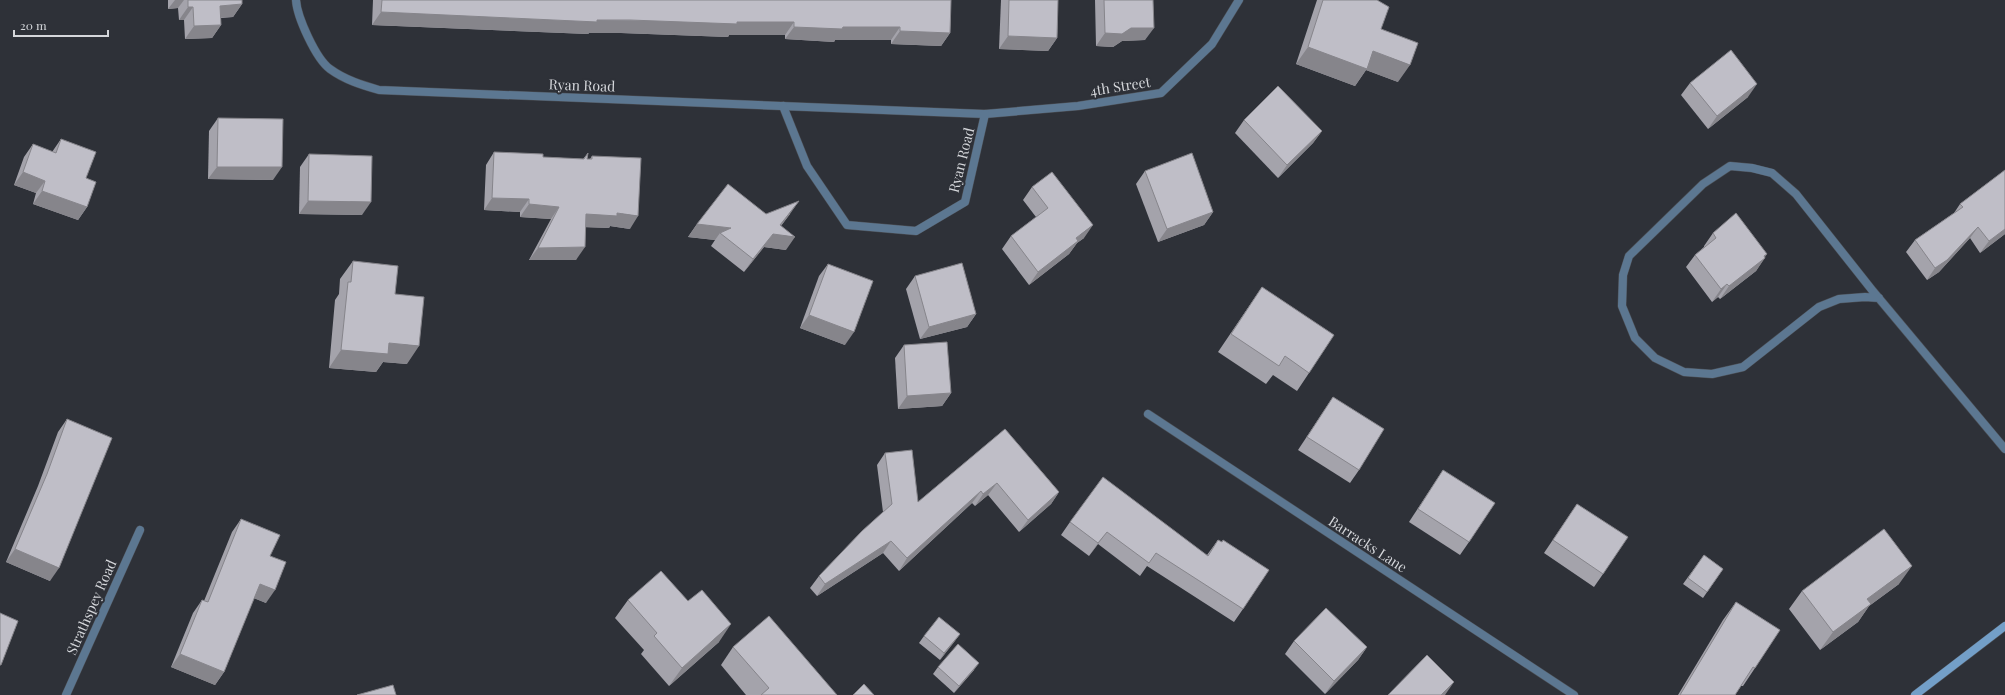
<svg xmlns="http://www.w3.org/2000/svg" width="2005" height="695" font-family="'Playfair Display',serif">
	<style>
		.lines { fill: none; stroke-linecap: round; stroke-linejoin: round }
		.street-casing { stroke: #4c4f55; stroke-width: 9 }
		.secondary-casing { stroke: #4c4f55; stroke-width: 9 }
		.street { stroke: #5c7791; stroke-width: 8 }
		.secondary { stroke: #739fc8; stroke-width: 8 }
		.wall { fill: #a4a3ab }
		.shaded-wall { fill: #86858b }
		.building { fill: #bfbec7; stroke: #86858b }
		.labels { text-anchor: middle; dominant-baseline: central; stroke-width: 4; stroke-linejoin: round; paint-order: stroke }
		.street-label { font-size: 14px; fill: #d5d7db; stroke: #2e3138 }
	</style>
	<rect width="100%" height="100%" fill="#2e3138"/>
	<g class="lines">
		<defs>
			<g id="street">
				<path d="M296 0C297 17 316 59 330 69 345 80 362 85 379 90L985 114 1078 106 1161 93 1212 44 1239 0"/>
				<path d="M783 106 807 166 847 225 916 231 965 202 985 114"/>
				<path d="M1879 298 1865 297 1839 299 1819 307 1743 367 1712 374 1684 372 1655 358 1635 338 1622 306 1623 275 1629 256 1703 184 1730 166 1752 168 1772 173 1796 194 1872 290 2005 449"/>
				<path d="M1148 414 1574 695"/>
				<path d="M66 695 140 530"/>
			</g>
			<path id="secondary" d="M1915 695 2005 626"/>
		</defs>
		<use href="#street" class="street-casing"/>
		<use href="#secondary" class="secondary-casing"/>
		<use href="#street" class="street"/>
		<use href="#secondary" class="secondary"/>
	</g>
	<g class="wall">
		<path d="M168 0H242V4L233 17 221 18V25L212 38 185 39 184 20H179L178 8 168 9Z"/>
		<path d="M373 0H951L950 33 941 46 891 44V40H835L834 42 785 39V35H729L728 37 621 33H589L588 34 372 25Z"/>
		<path d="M1001 0H1058L1057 38 1048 51 999 49Z"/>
		<path d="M1095 0H1153L1145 40 1122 41 1113 47 1096 46Z"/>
		<path d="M1317 0H1377L1381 29 1398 82 1366 70 1355 86 1296 64Z"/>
		<path d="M1690 83 1748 97 1708 129 1681 95Z"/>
		<path d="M218 118 273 180 208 179 209 131Z"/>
		<path d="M1244 120 1322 131 1313 143 1278 178 1235 133Z"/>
		<path d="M61 139 86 178 87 207 78 220 33 204 36 193 14 185 24 157 33 144 52 152Z"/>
		<path d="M494 152 543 157 583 159 588 153 587 159H590L592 156 630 229 610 226 609 228 586 227 576 260H529L551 219 520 217V212L484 210 486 165Z"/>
		<path d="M309 154 362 215 299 214 300 167Z"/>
		<path d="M2005 170V234L1980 253 1970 238 1939 272 1927 280 1906 252 1915 240 1954 213 1960 204Z"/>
		<path d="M1145 171 1213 212 1204 225 1158 242 1136 184Z"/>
		<path d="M1032 187 1084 238 1077 243 1069 254 1029 285 1002 249 1011 236 1036 217 1023 200Z"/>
		<path d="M766 214H790L781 226 786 250 764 247 744 272 711 246 715 240 688 237 697 224Z"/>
		<path d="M1713 233 1765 257 1756 271 1720 299 1718 297 1712 302 1686 267 1695 255 1704 247V246Z"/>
		<path d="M353 261 395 294 407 364 383 362 376 372 329 368 335 300 339 294 340 279Z"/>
		<path d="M828 264 845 345 800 328 819 276Z"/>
		<path d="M915 276 976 314 967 327 920 339 906 289Z"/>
		<path d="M1262 287 1309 373 1297 391 1273 375 1266 384 1218 352Z"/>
		<path d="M904 345 951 393 942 406 898 409 895 358Z"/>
		<path d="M1333 397 1359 470 1350 483 1298 450Z"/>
		<path d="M67 419 50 581 6 562 38 486 58 432Z"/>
		<path d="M1005 429 1059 492 1051 504 1019 532 988 495 975 506 972 503 899 571 883 553 817 596 810 588 819 576 883 512 877 465 885 453 918 502Z"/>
		<path d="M1443 470 1469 542 1460 555 1409 522Z"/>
		<path d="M1577 504 1603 574 1594 587 1544 553Z"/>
		<path d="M241 519 270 556 266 603 254 598 224 672 215 685 171 667 193 613 202 600 204 601 232 532Z"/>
		<path d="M1070 522 1207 555 1218 540 1243 609 1234 622 1147 566 1140 576 1098 544 1089 556 1061 535Z"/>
		<path d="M1704 555 1723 569 1703 598 1683 584Z"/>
		<path d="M1899 584 1869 606 1858 622 1820 650 1789 609 1802 591Z"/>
		<path d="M628 600 719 642 669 686 641 654 644 650 615 618Z"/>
		<path d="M1736 602 1755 668 1743 686H1741L1735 695H1678L1723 620Z"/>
		<path d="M960 634 940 660 919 643 924 636Z"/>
		<path d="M1294 641 1367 647 1358 660 1325 694 1285 654Z"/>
		<path d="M733 647 837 695H746L721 665Z"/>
		<path d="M938 667 974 670 954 693 933 674Z"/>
	</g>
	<g class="shaded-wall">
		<path d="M175 0H184L178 8 168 9Z"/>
		<path d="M242 4 233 17 211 18 220 6Z"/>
		<path d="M188 7H193L184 20H179Z"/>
		<path d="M381 12 597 20 737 22H794L785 35H729L728 37 621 33H589L588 34 372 25Z"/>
		<path d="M221 25 212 38 185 39 194 26Z"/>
		<path d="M794 27H900L891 40H835L834 42 785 39Z"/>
		<path d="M1131 28H1154L1145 40 1122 41 1113 47 1096 46 1105 33Z"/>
		<path d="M900 31 950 33 941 46 891 44Z"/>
		<path d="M1008 36 1057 38 1048 51 999 49Z"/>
		<path d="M1308 47 1373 51 1410 65 1398 82 1366 70 1355 86 1296 64Z"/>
		<path d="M1757 84 1748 97 1708 129 1717 116Z"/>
		<path d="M1322 131 1313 143 1278 178 1287 165Z"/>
		<path d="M217 167H282L273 180 208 179Z"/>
		<path d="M23 172 45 181 36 193 14 185Z"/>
		<path d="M42 191 87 207 78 220 33 204Z"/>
		<path d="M492 198 529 199 520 212 484 210Z"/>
		<path d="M308 201 371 202 362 215 299 214Z"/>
		<path d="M799 201 790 214 774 234 795 237 786 250 764 247 744 272 753 259Z"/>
		<path d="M529 204 559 207 551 219 520 217Z"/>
		<path d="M1213 212 1204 225 1158 242 1167 229Z"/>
		<path d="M617 213 638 216 630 229 610 226 609 228 577 227 586 214Z"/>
		<path d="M697 224 731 228 720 233 715 240 688 237Z"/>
		<path d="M1093 225 1084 238 1077 243 1069 254 1029 285 1038 272 1076 238Z"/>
		<path d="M1978 227 1970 238 1939 272 1927 280 1935 268Z"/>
		<path d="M2005 229V234L1980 253 1989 241Z"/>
		<path d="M585 247 576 260H529L538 248Z"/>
		<path d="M1767 254 1763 260 1765 258 1756 271 1720 299 1729 286 1764 256Z"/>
		<path d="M1727 284 1718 297 1712 302 1721 289Z"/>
		<path d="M976 314 967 327 920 339 929 327Z"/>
		<path d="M809 315 854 332 845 345 800 328Z"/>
		<path d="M389 343 419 346 407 364 383 362 376 372 329 368 341 350Z"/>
		<path d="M951 393 942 406 898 409 907 396Z"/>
		<path d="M997 483 988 495 975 506 983 494Z"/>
		<path d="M981 491 972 503 899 571 907 558Z"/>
		<path d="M1059 492 1051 504 1019 532 1028 520Z"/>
		<path d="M1107 532 1089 556 1098 543Z"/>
		<path d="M891 541 883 553 817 596 825 584Z"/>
		<path d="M15 549 59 568 50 581 6 562Z"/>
		<path d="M1912 566 1899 584 1869 606 1858 622 1820 650 1833 632 1867 599Z"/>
		<path d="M260 584 275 590 266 603 251 597Z"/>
		<path d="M731 624 719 642 669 686 682 668Z"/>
		<path d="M960 634 955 641 940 660 944 653Z"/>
		<path d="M1367 647 1358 660 1325 694 1334 681Z"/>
		<path d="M180 654 224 672 215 685 171 667Z"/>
		<path d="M979 663 974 670 954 693 959 686Z"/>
		<path d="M1454 682 1445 695H1441Z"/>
	</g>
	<g class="building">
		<path d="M188 0H242V4L220 6 221 25 194 26 193 7H188Z"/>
		<path d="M382 0H951L950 33 900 31V27H843L842 29 794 27V22H737V24L630 20H597V22L381 12Z"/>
		<path d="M1009 0H1058L1057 38 1008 36Z"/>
		<path d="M1104 0H1153L1154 28H1131L1122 34 1105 33Z"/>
		<path d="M1323 0H1377L1389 7 1381 29 1418 43 1410 65 1373 51 1367 69 1308 47Z"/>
		<path d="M1731 50 1757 84 1717 116 1690 83Z"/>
		<path d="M1278 86 1322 131 1287 165 1244 120Z"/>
		<path d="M218 118 283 119 282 167H217Z"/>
		<path d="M61 139 96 152 86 178 96 182 87 207 42 191 45 181 23 172 33 144 56 153Z"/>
		<path d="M494 152 543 154V157L584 159 588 153 587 159H592V156L641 158 638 216 617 213V216L586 214 585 247 538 248 559 207 529 204V199L492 198Z"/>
		<path d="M1192 153 1213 212 1167 229 1145 171Z"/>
		<path d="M309 154 372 156 371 202 308 201Z"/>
		<path d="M2005 170V229L1989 241 1978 227 1947 260 1935 268 1915 240 1963 207 1960 204Z"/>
		<path d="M1052 172 1093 225 1076 238 1078 241 1038 272 1011 236 1048 208 1032 187Z"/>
		<path d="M728 184 766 214 799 201 780 225 795 237 773 234 753 259 720 233 731 228 697 224Z"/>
		<path d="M1736 213 1767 254 1764 256 1765 258 1729 286 1727 284 1721 289 1695 255 1716 238 1713 233Z"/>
		<path d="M353 261 398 266 395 294 424 297 419 346 389 343 388 354 341 350 348 282H351Z"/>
		<path d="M962 263 976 314 929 327 915 276Z"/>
		<path d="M828 264 873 281 854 332 809 315Z"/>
		<path d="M1262 287 1334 335 1309 373 1285 356 1279 366 1231 334Z"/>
		<path d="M947 342 951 393 907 396 904 345Z"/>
		<path d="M1333 397 1384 429 1359 470 1307 437Z"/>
		<path d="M67 419 112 438 59 568 15 549 47 474Z"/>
		<path d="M1005 429 1059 492 1028 520 997 483 983 494 981 491 907 558 891 541 825 584 819 576 862 531 892 504 885 453 912 450 918 502Z"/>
		<path d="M1443 470 1495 503 1469 542 1418 509Z"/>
		<path d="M1103 477 1208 556 1218 540 1222 542 1223 540 1269 570 1243 609 1156 553 1149 563 1107 532 1098 543 1070 522Z"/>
		<path d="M1577 504 1628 537 1603 574 1553 540Z"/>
		<path d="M241 519 280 535 270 556 286 562 275 590 260 584 224 672 180 654 202 600 208 602Z"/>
		<path d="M1884 529 1912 566 1867 599 1871 604 1833 632 1802 591Z"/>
		<path d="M1704 555 1723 569 1707 592 1688 578Z"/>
		<path d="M661 571 688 601 702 590 731 624 682 668 654 636 657 633 628 600Z"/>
		<path d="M1736 602 1780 630 1755 668 1753 667 1735 695H1680Z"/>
		<path d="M1326 608 1367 647 1334 681 1294 641Z"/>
		<path d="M0 613 18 621 1 665H0Z"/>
		<path d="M769 616 837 695H761L769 688 733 647Z"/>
		<path d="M939 617 960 634 944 653 924 636Z"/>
		<path d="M958 644 979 663 959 686 938 667Z"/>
		<path d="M1427 655 1454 682 1441 695H1388Z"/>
		<path d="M864 684 874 695H853Z"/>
		<path d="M393 685 396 695H357Z"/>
	</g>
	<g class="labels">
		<g class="street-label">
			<text transform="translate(582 85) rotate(2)">Ryan Road</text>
			<text transform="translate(1120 86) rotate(-9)">4th Street</text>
			<text transform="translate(961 160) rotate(-76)">Ryan Road</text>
			<text transform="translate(1368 544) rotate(33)">Barracks Lane</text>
			<text transform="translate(91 607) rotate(-66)">Strathspey Road</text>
		</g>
	</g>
	<path d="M14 30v6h94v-6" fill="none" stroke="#d5d7db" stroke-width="2"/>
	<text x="20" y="30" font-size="12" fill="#d5d7db" stroke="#2e3138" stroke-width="3" paint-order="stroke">20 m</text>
</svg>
